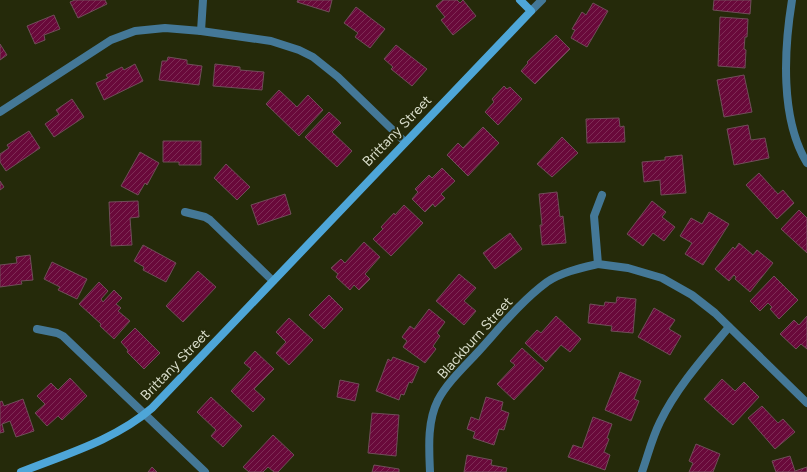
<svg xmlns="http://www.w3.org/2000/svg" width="807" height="472" font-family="Figtree,sans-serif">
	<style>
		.building { fill: url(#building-hatch); stroke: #704e59 }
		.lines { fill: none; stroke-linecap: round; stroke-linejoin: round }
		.street { stroke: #447897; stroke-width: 8 }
		.secondary { stroke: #4ea6d8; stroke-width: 8 }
		.labels { text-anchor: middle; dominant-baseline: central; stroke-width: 4; stroke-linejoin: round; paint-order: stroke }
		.street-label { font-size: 14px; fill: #d8dcc9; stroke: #252a0a }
	</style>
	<defs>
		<pattern id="building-hatch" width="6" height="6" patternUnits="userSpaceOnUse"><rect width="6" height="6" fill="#69093a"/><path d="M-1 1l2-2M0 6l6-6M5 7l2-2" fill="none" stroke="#7e2c55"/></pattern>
	</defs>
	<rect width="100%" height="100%" fill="#252a0a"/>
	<g class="building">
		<path d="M75 0H105L107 4 78 18 70 2Z"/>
		<path d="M298 0H332L329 12 297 2Z"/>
		<path d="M443 0H457L460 3 463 0 476 16 453 35 441 20 445 17 436 6Z"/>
		<path d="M714 0H751L750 14 713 10Z"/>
		<path d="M593 3 608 11 587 47 571 38 575 30 572 29 582 12 586 15Z"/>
		<path d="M356 7 385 29 370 48 355 37 358 33 344 23Z"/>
		<path d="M54 15 60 29 44 35 45 40 35 44 27 26Z"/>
		<path d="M720 17 748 19 747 37H745L744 49 746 50 745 68 718 66Z"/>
		<path d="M556 35 570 49 535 84 521 71 528 63 527 62Z"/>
		<path d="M0 44 7 55 0 60Z"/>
		<path d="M396 45 427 69 412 86 391 69 393 67 384 59Z"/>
		<path d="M168 57 187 60V64L202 66 199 85 159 80 162 61H167Z"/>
		<path d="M135 64 143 81 104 100 96 83 108 78 106 75 122 67 124 70Z"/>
		<path d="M215 64 240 67V70L264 72 262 90 213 86Z"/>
		<path d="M744 75 752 112 724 117 717 80Z"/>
		<path d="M504 86 507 89 510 87 522 99 498 125 485 112 494 102 492 99Z"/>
		<path d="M279 90 297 107 308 95 323 110 299 136 266 104Z"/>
		<path d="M72 99 84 117 54 137 45 124 59 114 56 110Z"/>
		<path d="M329 112 341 123 332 132 352 151 337 167 305 137Z"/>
		<path d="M619 118 620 127 624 126 625 142 587 143 586 119Z"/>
		<path d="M748 125 751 140 765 138 769 158 734 165 727 129Z"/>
		<path d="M483 127 499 143 468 176 447 155 458 143 463 148Z"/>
		<path d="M29 131 40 148 6 171 0 162V154L9 148 7 145Z"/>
		<path d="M562 137 578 153 552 177 537 164Z"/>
		<path d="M163 141H201V165H179V162H163Z"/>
		<path d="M140 152 159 163 147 185 145 183 138 195 121 186Z"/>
		<path d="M682 155 686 193 661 195 660 180 644 182 642 162 665 160V157Z"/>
		<path d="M226 164 250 187 237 200 214 178Z"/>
		<path d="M442 168 455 181 441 194 445 198 435 207 433 204 425 212 412 199 418 192 415 189 429 175 432 178Z"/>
		<path d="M759 173 778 194 783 190 794 203 777 219 746 185Z"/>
		<path d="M0 181 4 187 0 190Z"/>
		<path d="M557 192 560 217 563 216 566 243 542 245 540 225H542L539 194Z"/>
		<path d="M285 194 291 214 258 225 251 205Z"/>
		<path d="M138 201 139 217 130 218 132 245 111 246 109 202Z"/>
		<path d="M652 201 666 212 662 217 675 227 664 241 653 233 643 246 627 234Z"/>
		<path d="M404 205 423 223 391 256 373 239 383 229 381 227 394 213 395 215Z"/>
		<path d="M799 210 807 218V253L781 229Z"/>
		<path d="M709 212 729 224 703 265 685 254 692 243 680 236 691 218 702 224Z"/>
		<path d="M510 233 522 249 495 269 483 253Z"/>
		<path d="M364 242 380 257 365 274 370 279 359 290 354 285 350 290 336 277 338 274 331 268 341 259 345 263Z"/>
		<path d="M739 243 753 255 757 250 773 263 750 292 735 279 736 277 734 275 729 281 715 269 733 247 735 249Z"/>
		<path d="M143 245 176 263 166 282 143 270 144 267 134 261Z"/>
		<path d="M30 255 33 280 21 281 22 284 0 287V265L17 263 16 257Z"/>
		<path d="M52 262 87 279 77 299 58 290 60 287 44 279Z"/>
		<path d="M198 271 216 287 183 322 166 306Z"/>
		<path d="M459 274 476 288 464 301 476 311 464 325 436 301Z"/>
		<path d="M774 276 798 300 779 319 770 309 772 307 768 303 760 311 750 301Z"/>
		<path d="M99 282 108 291 101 299 103 302 114 290 122 298 116 304 121 308 118 311 130 321 114 339 100 326 101 324 79 304Z"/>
		<path d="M329 295 343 309 324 329 309 315Z"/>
		<path d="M617 297 636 299 633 333 611 331 612 326 588 323 590 304 604 306 605 302 616 303Z"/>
		<path d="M654 308 675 320 669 329 681 336 670 355 638 337Z"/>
		<path d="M429 309 445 322 437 333 440 336 433 346 436 349 425 363 403 347 407 341 402 337 410 326 414 329Z"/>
		<path d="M556 316 581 339 570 352 561 345 546 362 525 343 537 330 541 333Z"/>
		<path d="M807 316V349L801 344 796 349 780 334 794 320 799 325Z"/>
		<path d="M289 318 313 340 289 365 276 353 286 342 276 332Z"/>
		<path d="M135 328 160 353 144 369 127 352 128 350 121 342Z"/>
		<path d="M522 348 544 368 514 400 497 384 515 365 510 361Z"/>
		<path d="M255 351 274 369 254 389 265 399 253 412 231 391 251 369 244 363Z"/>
		<path d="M393 357 419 367 412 383 409 382 404 395 401 394 399 400 376 391 388 359 391 361Z"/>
		<path d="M620 372 641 381 634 399 639 401 631 421 605 410Z"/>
		<path d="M70 378 87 396 62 420 58 416 47 426 35 413 45 404 37 396 51 383 58 390Z"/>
		<path d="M722 379 735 391 744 382 759 397 733 425 704 399Z"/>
		<path d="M340 380 359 384 355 401 337 397Z"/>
		<path d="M211 397 242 426 223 447 211 436 216 430 197 412Z"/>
		<path d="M486 397 503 402 501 410 509 413 504 430 499 429 494 445 473 438 475 432 467 429 471 417 479 420Z"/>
		<path d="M23 399 34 431 16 437 10 421 2 424 4 432 0 433V402L2 401 4 406Z"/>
		<path d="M762 406 778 423 783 419 795 432 775 449 748 418Z"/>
		<path d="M372 413 399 415 396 456 368 453Z"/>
		<path d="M593 417 612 424 607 438 609 439 604 452 610 455 605 470 568 457 573 445 582 448Z"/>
		<path d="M273 435 294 455 278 472H274L268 467 263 472H249L243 467Z"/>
		<path d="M696 444 720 454 713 472H689L693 463 689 461Z"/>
		<path d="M467 455 492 460 491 465 507 468 506 472H464Z"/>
		<path d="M790 456 795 471 807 467V472H776L772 461Z"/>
		<path d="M374 465 399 469V472H372Z"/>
		<path d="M152 467 157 472H148Z"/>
	</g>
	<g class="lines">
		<g class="street">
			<path d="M792 0C784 49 780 119 807 163"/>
			<path d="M531 11 542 0"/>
			<path d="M201 31 203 0"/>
			<path d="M0 112 111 40 135 31 165 28 201 31 271 41 299 50 313 57 338 77 405 142"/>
			<path d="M602 195 594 216 598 264 628 268 662 278 692 295 715 313 807 403"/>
			<path d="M185 212 205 217 210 220 273 281"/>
			<path d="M37 329 57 333 63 336 205 472"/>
			<path d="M430 472C429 448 427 422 438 400 447 383 463 368 477 353 499 329 520 302 547 282 562 272 581 268 598 264"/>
			<path d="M642 472C648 455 652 438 660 422 677 387 704 357 729 327"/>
		</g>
		<path class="secondary" d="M21 472C66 454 115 440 152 408L531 11 520 0"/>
	</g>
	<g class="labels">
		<g class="street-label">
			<text transform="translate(397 131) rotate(-46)">Brittany Street</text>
			<text transform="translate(475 338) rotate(-48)">Blackburn Street</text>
			<text transform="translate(175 365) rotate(-46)">Brittany Street</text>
		</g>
	</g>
</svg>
